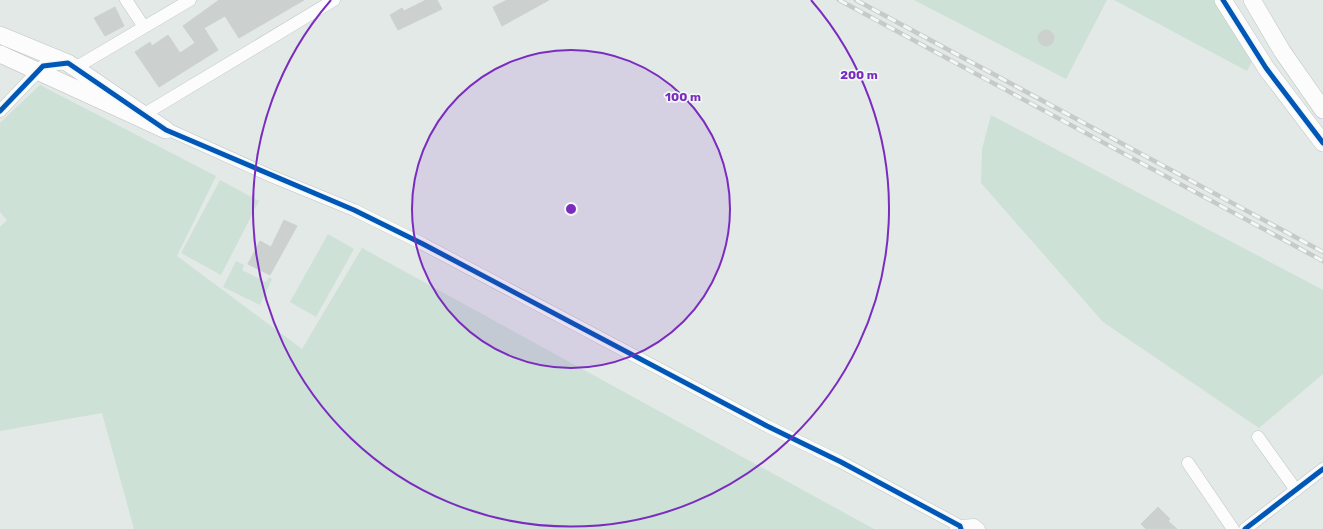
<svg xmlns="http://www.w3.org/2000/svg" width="1323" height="529" font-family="Rubik,sans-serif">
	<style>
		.green { fill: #cde1d6 }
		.building { fill: #ccd1d0; stroke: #ccd2d0 }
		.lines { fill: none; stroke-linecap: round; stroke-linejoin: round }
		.street-casing { stroke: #c0c5c4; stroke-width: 13 }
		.secondary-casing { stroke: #c0c6c4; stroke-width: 18 }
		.street { stroke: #fbfcfb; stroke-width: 12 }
		.secondary { stroke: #fbfcfb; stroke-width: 17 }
		.rail-casing { stroke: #c6cac9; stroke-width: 4.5 }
		.rail { stroke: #f1f8f5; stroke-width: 3; stroke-dasharray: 9; stroke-linecap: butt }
		.cycleway-casing { stroke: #f1f8f5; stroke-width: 8 }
		.cycleway { stroke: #0057b8; stroke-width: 5 }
		.ring { fill: none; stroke: #7b2cbf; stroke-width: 2 }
		.centre { fill: #7b2cbf; stroke: #f1f8f5; stroke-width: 2 }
		.ring-label { font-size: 12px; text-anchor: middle; font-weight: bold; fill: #7b2cbf; stroke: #f1f8f5; stroke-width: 3.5; stroke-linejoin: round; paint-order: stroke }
	</style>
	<rect width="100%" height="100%" fill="#e3e9e7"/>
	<g class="green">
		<path d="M914 0H1107L1066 79Z"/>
		<path d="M1114 0H1223L1254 57 1247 71Z"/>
		<path d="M40 85 216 176 177 256 302 349 362 248 874 529H134L102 413 0 431V227L7 220 0 212V123Z"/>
		<path d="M991 115 1323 290V374L1259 428 1103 322 981 183 982 149Z"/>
		<path d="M220 180 259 201 221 275 181 253Z"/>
		<path d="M328 234 354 249 316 317 290 302Z"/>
		<path d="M236 261 244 265 242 270 266 282 269 277 272 279 260 305 223 287Z"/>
	</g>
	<g class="building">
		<path d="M219 0H304L239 38 225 16 204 28 218 50 159 87 135 52 150 42 152 46 168 35 180 53 195 43 183 26Z"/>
		<path d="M426 0H437L442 9 398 30 390 15 402 8 404 11Z"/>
		<path d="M507 0H549L502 26 493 7Z"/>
		<path d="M115 7 124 26 105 36 94 18Z"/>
		<circle cx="1046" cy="38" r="8"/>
		<path d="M284 220 297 226 270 275 248 264 260 241 271 247Z"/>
		<path d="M1158 507 1170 519 1168 521 1177 529H1146L1141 524Z"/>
	</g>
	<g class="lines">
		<defs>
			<g id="street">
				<path d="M126 0 144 27"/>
				<path d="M75 68 190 0"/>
				<path d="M0 111 43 66 65 63"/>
				<path d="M143 115 334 0"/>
				<path d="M160 126 271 176 354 210 423 244 767 426 841 462 960 526 961 529"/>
				<path d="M1258 437 1296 490"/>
				<path d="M1188 463 1233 529"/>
				<path d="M956 529 960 526 974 525 979 529"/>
				<path d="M1245 529 1323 469"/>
			</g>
			<g id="secondary">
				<path d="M1223 0 1266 68 1323 143"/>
				<path d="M1252 0 1282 51 1323 110"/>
				<path d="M0 35 68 63 166 130 0 54"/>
			</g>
		</defs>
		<use href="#street" class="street-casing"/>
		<use href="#secondary" class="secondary-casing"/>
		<use href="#street" class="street"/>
		<use href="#secondary" class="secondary"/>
		<defs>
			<g id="rail">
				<path d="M839 0 1323 261"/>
				<path d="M856 0 1323 252"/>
			</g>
		</defs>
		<use href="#rail" class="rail-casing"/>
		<use href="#rail" class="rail"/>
		<defs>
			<g id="cycleway">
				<path d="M1223 0 1266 68 1323 143"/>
				<path d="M0 111 43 66 68 63 166 130 354 210 423 244 767 426 841 462 960 526 961 529"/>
				<path d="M1245 529 1323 469"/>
			</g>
		</defs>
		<use href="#cycleway" class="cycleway-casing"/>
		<use href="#cycleway" class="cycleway"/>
	</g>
	<circle cx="571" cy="209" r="159" fill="#7b2cbf" fill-opacity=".12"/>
	<g class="ring">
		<circle cx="571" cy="209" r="159"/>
		<path d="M811 0A318 318 0 1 1 331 0"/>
	</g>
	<circle cx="571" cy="209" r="6" class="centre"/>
	<g class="ring-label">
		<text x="859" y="79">200 m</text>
		<text x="683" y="101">100 m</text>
	</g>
</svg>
